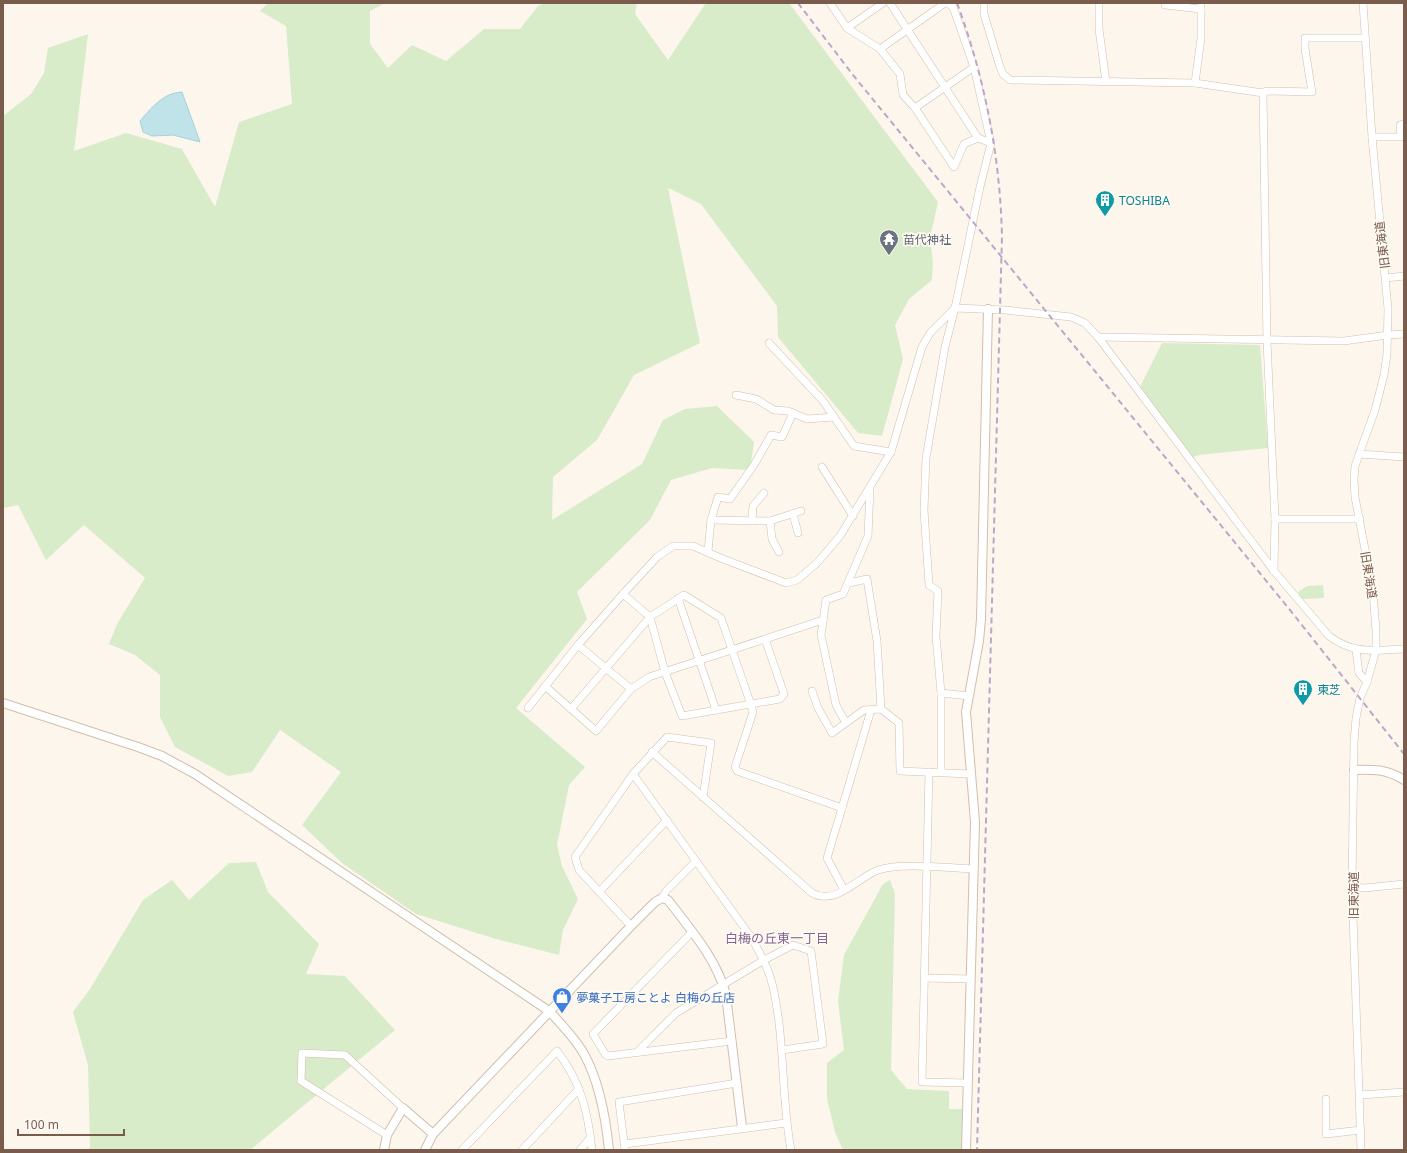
<svg xmlns="http://www.w3.org/2000/svg" width="1407" height="1153" font-family="'Noto Sans','Noto Sans JP',sans-serif">
	<style>
		.green { fill: #d8ecc9 }
		.water { fill: #bfe3e8; stroke: #a5d3da }
		.lines { fill: none; stroke-linecap: round; stroke-linejoin: round }
		.minor-casing { stroke: #d1beb0; stroke-width: 8 }
		.tertiary-casing { stroke: #d1beb0; stroke-width: 10 }
		.minor { stroke: #fff; stroke-width: 7 }
		.tertiary { stroke: #fff; stroke-width: 8 }
		.rail { stroke: #b9a8c9; stroke-width: 2; stroke-dasharray: 6 4; stroke-linecap: butt }
		.labels { text-anchor: middle; dominant-baseline: central; stroke-width: 3.5; stroke-linejoin: round; paint-order: stroke }
		.culture-label { font-size: 12px; fill: #0d838f; stroke: #fffaf3; text-anchor: start }
		.worship-label { font-size: 12px; fill: #5b616d; stroke: #fffaf3; text-anchor: start }
		.street-label { font-size: 12px; fill: #7a5c4d; stroke: #fffaf3 }
		.shop-label { font-size: 12px; fill: #366cbe; stroke: #fffaf3; text-anchor: start }
		.neighbourhood-label { font-size: 13px; fill: #846695; stroke: #fffaf3 }
	</style>
	<rect width="100%" height="100%" fill="#fdf6ec"/>
	<g class="green">
		<path d="M268 3H385L370 11V44L388 68 412 45 446 61 484 29H520L538 6 546 3H637L635 14 668 60 706 3H789L938 202 930 238 933 263 932 280 909 299 895 325 903 359 882 436 858 433 778 337 777 306 701 204 668 188 700 343 634 375 597 440 553 477 552 520 642 464 663 420 685 409 717 406 754 442 750 470 712 468 671 480 650 520 577 592 587 619 516 708 585 767 569 785 557 845 562 866 578 899 563 930 559 955 496 939 416 914 342 863 302 825 341 772 280 730 252 772 228 776 175 747 160 717V675L135 655 109 644 117 624 145 578 84 525 46 560 18 505 3 508V116L31 94 44 73 48 48 88 34 74 151 126 133 182 149 215 207 239 122 292 104 286 26 260 11Z"/>
		<path d="M1162 343 1260 345 1268 448 1199 455 1193 457 1140 387Z"/>
		<path d="M1323 585 1324 598 1302 599 1298 592 1307 586Z"/>
		<path d="M256 862 268 892 319 944 306 974 345 976 395 1030 250 1150H88L90 1147 88 1065 73 1012 90 989 143 900 172 880 189 900 229 863Z"/>
		<path d="M890 880 895 894 891 1070 907 1089 949 1091V1109H962V1150H843L835 1132 827 1099V1063L844 1050 838 1001 844 955 883 884Z"/>
	</g>
	<path class="water" d="M182 92 200 142 173 135 152 136 143 132 140 121C152 107 163 93 182 92Z"/>
	<g class="lines">
		<defs>
			<g id="minor">
				<path d="M830 3 847 28 880 49 900 74 903 95 915 108 954 167 964 144 978 138"/>
				<path d="M890 3 978 138 991 143 980 187 955 308 945 347 926 458 924 510 929 585 938 591 936 636 941 693V772"/>
				<path d="M947 3 953 7 974 67 991 143"/>
				<path d="M984 3V14L1000 67 1003 74 1010 80 1195 83 1263 93 1267 341 1275 519H1360"/>
				<path d="M1099 3V29L1106 82"/>
				<path d="M1165 3V5L1201 9"/>
				<path d="M847 28 883 3"/>
				<path d="M880 49 945 3"/>
				<path d="M1195 83 1201 38V3"/>
				<path d="M1263 93 1266 91 1312 92 1305 49V38H1365"/>
				<path d="M915 108 974 67"/>
				<path d="M1372 137H1401L1400 125 1404 124"/>
				<path d="M1386 278 1404 276"/>
				<path d="M1098 337 1344 341 1388 335 1404 334"/>
				<path d="M769 343 823 401 854 446 891 452"/>
				<path d="M736 395 756 399 774 410 788 411 807 419 834 417"/>
				<path d="M1359 454 1404 457"/>
				<path d="M822 467 853 516"/>
				<path d="M793 514 798 533"/>
				<path d="M711 520 770 521 801 511"/>
				<path d="M752 521 753 506 764 493"/>
				<path d="M770 521 772 539 779 552"/>
				<path d="M708 551 711 520 718 497 730 499 754 465 771 435 782 437 793 413"/>
				<path d="M1274 571 1275 519"/>
				<path d="M849 583 867 579 877 641 881 709"/>
				<path d="M623 594 650 617 665 672 682 716 780 699 784 694 765 639"/>
				<path d="M678 598 716 710"/>
				<path d="M578 645 631 689"/>
				<path d="M1356 650 1359 673 1367 682"/>
				<path d="M545 686 596 731 631 689 649 677 823 620"/>
				<path d="M812 691 818 708 832 733 864 710 881 709 899 723 900 771 970 774"/>
				<path d="M941 693 969 696"/>
				<path d="M528 708 578 645 623 594 657 557 673 546H693L723 559 786 583 797 580 817 563 840 536 891 452 922 347 930 333 955 308 1005 310 1071 317 1085 323 1098 337 1274 571 1329 636C1355 655 1373 650 1404 649"/>
				<path d="M571 709 650 617 684 595 721 618 751 705 753 712 735 767 737 771 842 808 871 710"/>
				<path d="M846 723 836 705 821 635 826 600 843 594 868 536 870 488"/>
				<path d="M652 752 812 893C836 906 857 878 878 870 901 862 948 868 974 869"/>
				<path d="M929 772 922 1082 968 1083"/>
				<path d="M633 774 751 937C760 953 769 969 773 987 785 1040 781 1096 791 1150"/>
				<path d="M842 808 827 858 844 890"/>
				<path d="M1352 887 1365 888 1404 884"/>
				<path d="M599 892 667 820"/>
				<path d="M662 898 666 891 696 861"/>
				<path d="M631 926 579 870 575 857 633 774 667 737 711 743 703 797"/>
				<path d="M692 932 593 1034 605 1054 608 1056 732 1041"/>
				<path d="M925 978 970 979"/>
				<path d="M638 1051 676 1013 764 960 793 945 811 951 823 1044 782 1050"/>
				<path d="M1360 1095 1404 1092"/>
				<path d="M1326 1099V1134L1361 1130"/>
				<path d="M387 1135 301 1081 302 1053 345 1055 403 1108"/>
				<path d="M625 1144 786 1123"/>
				<path d="M462 1150 557 1051C581 1082 588 1112 592 1150"/>
				<path d="M522 1150 579 1089"/>
				<path d="M580 1150 590 1138"/>
				<path d="M625 1150 619 1102 737 1083"/>
				<path d="M1361 1150 1352 887 1354 742 1356 718 1360 698 1367 682 1376 650V631L1373 591 1355 497 1354 479 1355 466 1375 410 1384 375 1387 354 1388 309 1372 137 1363 3"/>
			</g>
			<g id="tertiary">
				<path d="M3 703 138 747 162 756 195 774 549 1011C562 1025 575 1038 584 1054 599 1081 606 1120 609 1150"/>
				<path d="M1354 770C1373 769 1387 769 1404 780"/>
				<path d="M384 1150 387 1135 403 1108 433 1134"/>
				<path d="M425 1150 433 1134 631 926 655 902 662 898 668 900C690 929 717 959 726 995L742 1127"/>
				<path d="M966 1150 975 822 966 712 979 641 981 619 988 309"/>
			</g>
		</defs>
		<use href="#minor" class="minor-casing"/>
		<use href="#tertiary" class="tertiary-casing"/>
		<use href="#minor" class="minor"/>
		<use href="#tertiary" class="tertiary"/>
		<g class="rail">
			<path d="M798 3 853 75 1290 610 1404 754"/>
			<path d="M957 3C985 79 1000 156 1002 236L977 1150"/>
		</g>
	</g>
	<defs>
		<symbol id="building-pin" viewBox="-11 -11 22 30"><path d="M0 17L-7.5 6A9.5 9.5 0 1 1 7.5 6Z" fill="#0f9aa8" stroke="#fffaf3"/><path d="M-4-6H4V6H1V3H-1V6H-4ZM-2.5-4.3h1.7v1.8h-1.7ZM.8-4.3h1.7v1.8H.8ZM-2.5-1h1.7V.8h-1.7ZM.8-1h1.7V.8H.8Z" fill="#fff"/></symbol>
		<symbol id="temple-pin" viewBox="-11 -11 22 30"><path d="M0 17L-7.5 6A9.5 9.5 0 1 1 7.5 6Z" fill="#6b7280" stroke="#fffaf3"/><path d="M0-6L5-2H3V0L6.5 2.5H4V6H1.5V3h-3V6H-4V2.5H-6.5L-3 0V-2H-5Z" fill="#fff"/></symbol>
		<symbol id="shop-pin" viewBox="-11 -11 22 30"><path d="M0 17L-7.5 6A9.5 9.5 0 1 1 7.5 6Z" fill="#3f7fe0" stroke="#fffaf3"/><path d="M-5-2.5h2.3a2.7 3.5 0 0 1 5.4 0H5L5.5 6h-11ZM-1.5-2.5h3a1.5 2.3 0 0 0-3 0Z" fill="#fff"/></symbol>
	</defs>
	<g fill-rule="evenodd">
		<use href="#building-pin" x="1094" y="189" width="22" height="30"/>
		<use href="#temple-pin" x="878" y="228" width="22" height="30"/>
		<use href="#building-pin" x="1292" y="678" width="22" height="30"/>
		<use href="#shop-pin" x="551" y="986" width="22" height="30"/>
	</g>
	<g class="labels">
		<g class="culture-label">
			<text x="1119" y="200">TOSHIBA</text>
			<text x="1317" y="689">東芝</text>
		</g>
		<g class="worship-label">
			<text x="903" y="239">苗代神社</text>
		</g>
		<g class="street-label">
			<text transform="translate(1382 245) rotate(-97)">旧東海道</text>
			<text transform="translate(1369 575) rotate(81)">旧東海道</text>
			<text transform="translate(1353 895) rotate(-90)">旧東海道</text>
		</g>
		<g class="shop-label">
			<text x="576" y="997">夢菓子工房ことよ 白梅の丘店</text>
		</g>
		<g class="neighbourhood-label">
			<text x="777" y="938">白梅の丘東一丁目</text>
		</g>
	</g>
	<rect width="1407" height="1153" fill="none" stroke="#7a5c4d" stroke-width="8"/>
	<path d="M18 1129v6h106v-6" fill="none" stroke="#7a5c4d" stroke-width="2"/>
	<text x="24" y="1129" font-size="12" fill="#7a5c4d" stroke="#fffaf3" stroke-width="3" paint-order="stroke">100 m</text>
</svg>
